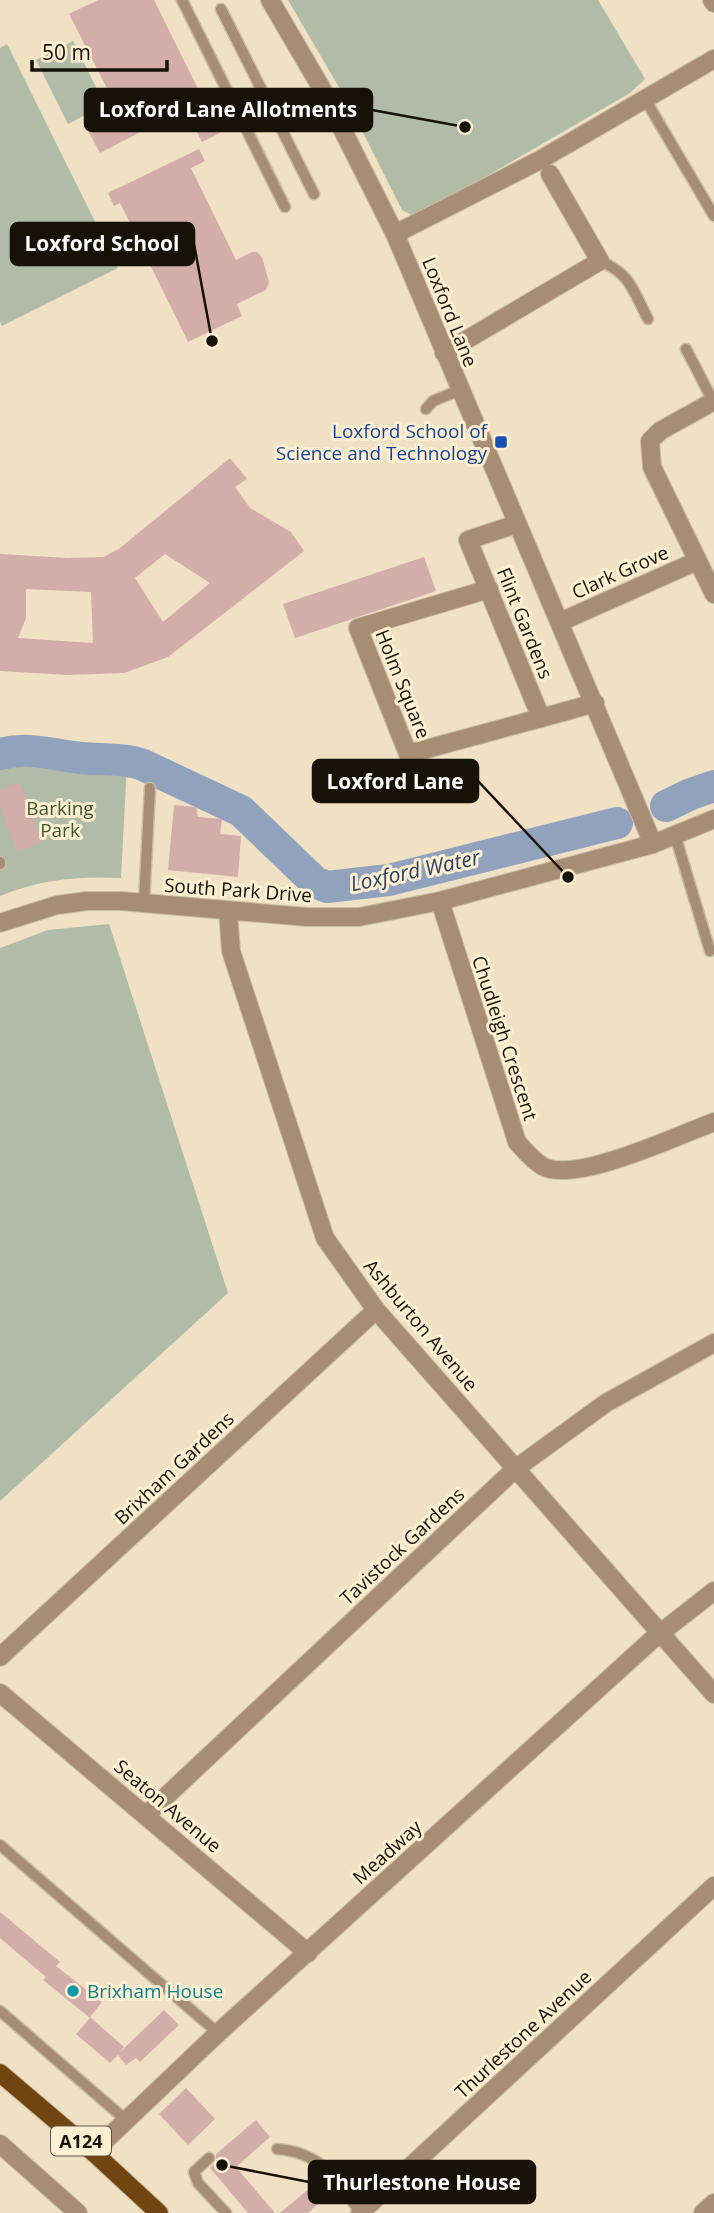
<svg xmlns="http://www.w3.org/2000/svg" width="714" height="2213" font-family="'Open Sans',sans-serif">
	<style>
		.green { fill: #b0bba8 }
		.lines { fill: none; stroke-linecap: round; stroke-linejoin: round }
		.river { stroke: #91a2bd; stroke-width: 32 }
		.building { fill: #d2adaa; fill-rule: evenodd }
		.service-casing { stroke: #c9bca2; stroke-width: 13 }
		.minor-casing { stroke: #c9bca2; stroke-width: 20 }
		.tertiary-casing { stroke: #c9bca2; stroke-width: 20 }
		.primary-casing { stroke: #c9bca2; stroke-width: 20 }
		.service { stroke: #a78d74; stroke-width: 10 }
		.minor { stroke: #a78d74; stroke-width: 18 }
		.tertiary { stroke: #a78d74; stroke-width: 18 }
		.primary { stroke: #714510; stroke-width: 18 }
		.transit-dot { fill: #1a4fb4; stroke: #fdefd1; stroke-width: 2.5 }
		.culture-dot { fill: #0f9aa8; stroke: #fdefd1; stroke-width: 2.5 }
		.labels { text-anchor: middle; dominant-baseline: central; stroke-width: 6; stroke-linejoin: round; paint-order: stroke }
		.shield { fill: #fdefd1; stroke: #5c5444; stroke-width: 2 }
		.shield-label { font-size: 18px; font-weight: bold; fill: #171207 }
		.street-label { font-size: 19px; fill: #171207; stroke: #fdefd1 }
		.transit-label { font-size: 19px; fill: #164399; stroke: #fdefd1; text-anchor: end }
		.park-label { font-size: 19px; fill: #3e572b; stroke: #fdefd1 }
		.culture-label { font-size: 19px; fill: #0d838f; stroke: #fdefd1; text-anchor: start }
		.water-label { font-size: 21px; font-style: italic; fill: #2a4168; stroke: #fdefd1 }
		.leader { fill: none; stroke: #171207; stroke-width: 2.5 }
		.callout-dot { fill: #171207; stroke: #fdefd1; stroke-width: 2.5 }
		.callout { fill: #171207; stroke: #171207; stroke-width: 2.5 }
		.callout-label { font-size: 21px; text-anchor: middle; font-weight: bold; fill: #fff }
	</style>
	<rect width="100%" height="100%" fill="#f0e1c4"/>
	<g class="green">
		<path d="M288 0H598L645 79 630 93 416 217 402 210 347 101Z"/>
		<path d="M73 41 105 105 68 124 36 60Z"/>
		<path d="M7 44 118 268 2 326 0 322V48Z"/>
		<path d="M26 753 82 763 127 764 121 878C77 876 42 879 0 896V760Z"/>
		<path d="M109 924 228 1293 0 1501V948L48 930Z"/>
	</g>
	<g class="lines">
		<g class="river">
			<path d="M0 754C29 746 52 755 81 758 102 760 121 758 141 764L241 811 315 882 327 887 389 880 617 823"/>
			<path d="M666 806 691 794 714 786"/>
		</g>
	</g>
	<g class="building">
		<path d="M98 0H154L220 133 202 142 185 109 100 153 84 123 116 106 69 14Z"/>
		<path d="M199 149 205 161 191 168 236 260 252 252H257L262 257 269 282 266 290 237 304 242 316 188 342 120 203 114 206 108 193Z"/>
		<path d="M230 458 247 479 235 487 250 508 291 532 304 551 168 657 124 673 67 675 0 671V554L68 558 104 557 120 548ZM165 554 210 583 163 622 135 578ZM26 589 91 592 93 643 18 638 26 618Z"/>
		<path d="M424 557 436 591 295 638 283 604Z"/>
		<path d="M20 782 42 842 17 852 0 806V790Z"/>
		<path d="M174 805 196 807 198 817 222 819 220 834 241 836 238 877 168 870Z"/>
		<path d="M0 1912 60 1962 56 1966 102 2002 90 2017 124 2047 119 2053 164 2010 179 2025 140 2062 136 2058 126 2065 118 2055 110 2063 76 2034 90 2018 43 1980 46 1977 0 1938Z"/>
		<path d="M186 2088 215 2119 188 2145 159 2114Z"/>
		<path d="M256 2120 270 2137 236 2167 275 2213H248L210 2168 216 2161V2154Z"/>
		<path d="M318 2181 329 2194 308 2213H280Z"/>
	</g>
	<g class="lines">
		<defs>
			<g id="service">
				<path d="M182 0 285 207"/>
				<path d="M221 9 314 194"/>
				<path d="M645 99 714 216"/>
				<path d="M247 130 322 89"/>
				<path d="M600 261C631 274 633 291 648 319"/>
				<path d="M686 349 713 401"/>
				<path d="M426 409 433 401 460 390"/>
				<path d="M675 835 710 951"/>
				<path d="M0 862V864"/>
				<path d="M144 903 150 788"/>
				<path d="M0 1845 218 2033"/>
				<path d="M0 2011 127 2121"/>
				<path d="M277 2149C320 2152 339 2179 360 2213"/>
				<path d="M209 2158 194 2172 198 2183 226 2213"/>
			</g>
			<g id="minor">
				<path d="M712 0 714 3"/>
				<path d="M395 234 540 160 714 59"/>
				<path d="M444 353 600 261 550 174"/>
				<path d="M714 401 660 431 650 441 652 467 714 594"/>
				<path d="M517 524 468 540 541 718 595 703"/>
				<path d="M489 589 358 628 408 754 541 718"/>
				<path d="M560 622 697 561"/>
				<path d="M440 901 517 1142C525 1151 533 1161 544 1167 577 1183 679 1135 714 1122"/>
				<path d="M228 911 231 951 325 1238 376 1310 714 1694"/>
				<path d="M0 1657 376 1310"/>
				<path d="M0 1693 308 1953"/>
				<path d="M146 1815 515 1469 606 1403 714 1343"/>
				<path d="M0 2144 78 2213"/>
				<path d="M93 2152 218 2033 654 1638 714 1591"/>
				<path d="M360 2213 714 1886"/>
				<path d="M703 2213 714 2203"/>
			</g>
			<g id="tertiary">
				<path d="M270 0 322 89 395 234 653 844"/>
				<path d="M0 923 57 905 87 901H121L307 917H359L440 901 653 844 714 819"/>
			</g>
			<path id="primary" d="M0 2073 93 2152 159 2213"/>
		</defs>
		<use href="#service" class="service-casing"/>
		<use href="#minor" class="minor-casing"/>
		<use href="#tertiary" class="tertiary-casing"/>
		<use href="#primary" class="primary-casing"/>
		<use href="#service" class="service"/>
		<use href="#minor" class="minor"/>
		<use href="#tertiary" class="tertiary"/>
		<use href="#primary" class="primary"/>
	</g>
	<rect class="transit-dot" x="494" y="435" width="14" height="14" rx="3.5"/>
	<circle class="culture-dot" cx="73" cy="1991" r="7"/>
	<g class="labels">
		<rect class="shield" x="51" y="2126.5" width="60" height="29" rx="5"/>
		<g class="shield-label">
			<text x="81" y="2141">A124</text>
		</g>
		<g class="street-label">
			<text transform="translate(450 312) rotate(68)">Loxford Lane</text>
			<text transform="translate(620 572) rotate(-24)">Clark Grove</text>
			<text transform="translate(525 623) rotate(68)">Flint Gardens</text>
			<text transform="translate(403 684) rotate(68)">Holm Square</text>
			<text transform="translate(238 890) rotate(4)">South Park Drive</text>
			<text transform="translate(505 1038) rotate(72)">Chudleigh Crescent</text>
			<text transform="translate(421 1325) rotate(50)">Ashburton Avenue</text>
			<text transform="translate(174 1468) rotate(-43)">Brixham Gardens</text>
			<text transform="translate(402 1546) rotate(-43)">Tavistock Gardens</text>
			<text transform="translate(168 1806) rotate(40)">Seaton Avenue</text>
			<text transform="translate(387 1852) rotate(-42)">Meadway</text>
			<text transform="translate(523 2034) rotate(-43)">Thurlestone Avenue</text>
		</g>
		<g class="transit-label">
			<text x="487" y="431">Loxford School of<tspan x="487" dy="22">Science and Technology</tspan></text>
		</g>
		<g class="park-label">
			<text x="60" y="808">Barking<tspan x="60" dy="22">Park</tspan></text>
		</g>
		<g class="culture-label">
			<text x="87" y="1991">Brixham House</text>
		</g>
		<g class="water-label">
			<text transform="translate(415 870) rotate(-12)">Loxford Water</text>
		</g>
	</g>
	<path class="leader" d="M465 127L372 110M212 341L194 244M568 877L478 781M222 2165L309 2182"/>
	<g class="callout-dot">
		<circle cx="465" cy="127" r="7"/>
		<circle cx="212" cy="341" r="7"/>
		<circle cx="568" cy="877" r="7"/>
		<circle cx="222" cy="2165" r="7"/>
	</g>
	<g class="callout">
		<rect x="85" y="89" width="287" height="42" rx="7"/>
		<rect x="11" y="223" width="183" height="42" rx="7"/>
		<rect x="313" y="760" width="165" height="42" rx="7"/>
		<rect x="309" y="2161" width="226" height="42" rx="7"/>
	</g>
	<g class="callout-label">
		<text x="228" y="117">Loxford Lane Allotments</text>
		<text x="102" y="251">Loxford School</text>
		<text x="395" y="789">Loxford Lane</text>
		<text x="422" y="2190">Thurlestone House</text>
	</g>
	<path d="M32 60v10h135v-10" fill="none" stroke="#171207" stroke-width="3.5"/>
	<text x="42" y="60" font-size="21" fill="#171207" stroke="#fdefd1" stroke-width="5" paint-order="stroke">50 m</text>
</svg>
